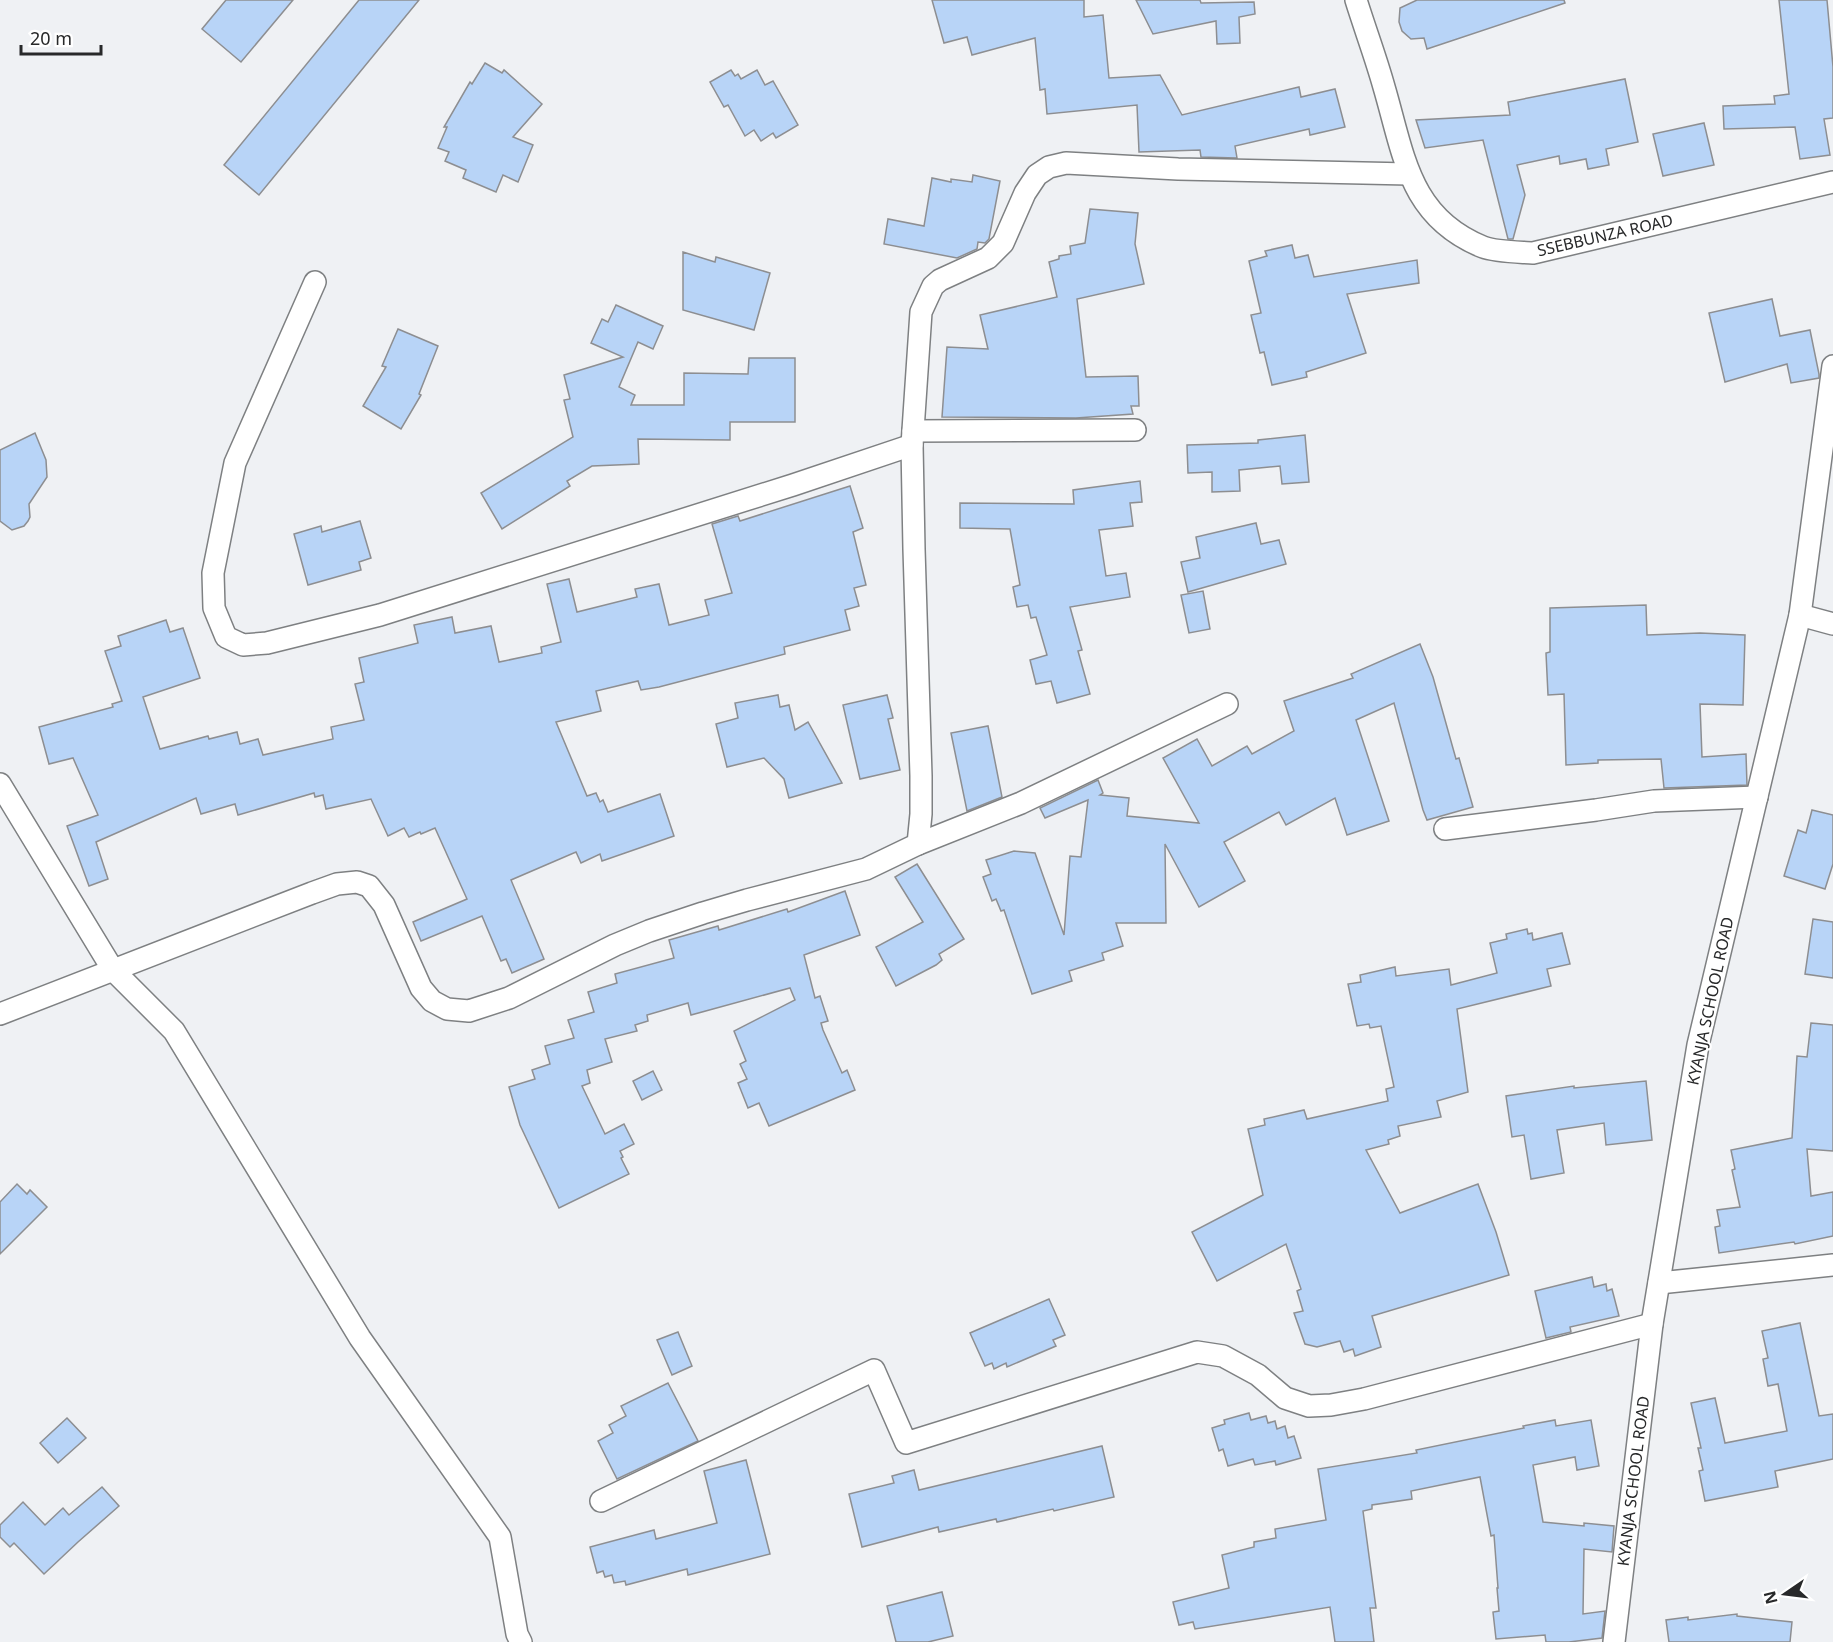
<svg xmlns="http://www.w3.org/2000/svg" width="1833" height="1642" font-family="'Noto Sans',sans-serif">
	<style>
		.building { fill: #b8d4f7; stroke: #8d8e91; stroke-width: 1.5 }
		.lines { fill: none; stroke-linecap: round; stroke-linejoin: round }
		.minor-casing { stroke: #7e8082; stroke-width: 24 }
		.minor { stroke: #fff; stroke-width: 21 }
		.labels { text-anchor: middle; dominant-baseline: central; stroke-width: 4.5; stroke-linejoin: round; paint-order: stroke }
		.street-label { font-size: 16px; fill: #28292a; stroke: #fff }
	</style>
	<rect width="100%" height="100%" fill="#eff1f4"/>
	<g class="building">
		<path d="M226 0H293L241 62 202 29Z"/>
		<path d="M359 0H419L259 195 224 165Z"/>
		<path d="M932 0H1084V17L1103 15 1109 78 1160 75 1182 115 1299 87 1301 97 1335 89 1345 127 1310 135 1309 129 1235 146 1237 158 1201 157 1200 150 1139 152 1137 105 1047 114 1045 89 1040 90 1035 38 972 55 967 37 944 43Z"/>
		<path d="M1136 0H1200L1201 3 1254 2 1255 14 1239 17 1240 43 1217 44 1216 21 1153 34Z"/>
		<path d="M1417 0H1564L1565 3 1427 49 1424 38 1411 39 1402 31 1399 22 1400 8Z"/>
		<path d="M1779 0H1827L1833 67V118L1824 119 1830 155 1800 159 1795 127 1724 129 1723 106 1775 104 1774 96 1789 94Z"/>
		<path d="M485 63 502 73 504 70 542 104 513 137 533 145 518 182 503 175 496 192 463 178 466 170 445 161 449 152 438 148 447 127H444L470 82 472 84Z"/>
		<path d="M731 70 735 76 738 74 741 79 757 70 765 85 773 81 798 125 776 138 773 133 761 141 754 130 745 136 728 105 724 107 710 82Z"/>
		<path d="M1625 79 1638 142 1606 149 1609 165 1588 169 1586 159 1560 164 1559 156 1517 165 1525 195 1513 239H1508L1483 140 1425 148 1416 120 1510 115 1508 102Z"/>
		<path d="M1704 123 1714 165 1663 176 1653 134Z"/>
		<path d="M973 175 1000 181 989 239 985 243 978 242 977 249 957 258 884 244 888 219 924 226 932 178 951 182V179L972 182Z"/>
		<path d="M1090 209 1138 213 1135 244 1144 284 1077 299 1086 377 1138 376 1139 406H1131L1133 414 1076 418 942 417 947 347 988 349 980 315 1057 297 1049 262 1059 259V256L1071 254 1070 246 1085 243Z"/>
		<path d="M1292 245 1295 258 1308 255 1314 277 1417 260 1419 283 1347 294 1366 353 1306 372 1307 377 1272 385 1264 352 1260 353 1251 315 1261 313 1249 261 1267 256 1265 251Z"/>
		<path d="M683 252 715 262 716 257 770 273 754 330 683 310Z"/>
		<path d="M1772 299 1780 336 1810 330 1819 374V378L1791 383 1787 364 1725 382 1709 313Z"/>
		<path d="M616 305 663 326 653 349 638 342 619 387 635 395 631 405H684V373L748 374 749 358H795V422H730V440L638 439 639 464 592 466 567 481 570 486 502 529 481 493 573 437 564 400 570 399 564 375 623 357 591 343 602 319 608 322Z"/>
		<path d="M398 329 438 346 419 394 421 395 401 429 363 406 386 367 382 366Z"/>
		<path d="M35 433 46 460 47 477 29 504 30 517 28 521 24 526 12 530 0 521V450Z"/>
		<path d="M1305 435 1309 482 1282 484 1280 466 1239 470 1240 491 1212 492V472L1188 473 1187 445 1258 443V440Z"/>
		<path d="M1140 481 1142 502 1130 503 1133 526 1099 530 1106 576 1126 573 1130 597 1070 607 1082 650 1078 651 1090 694 1057 703 1051 681 1036 684 1030 660 1047 655 1036 617 1031 618 1028 605 1017 607 1013 587 1020 585 1010 529 960 528V503L1074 504 1073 490Z"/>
		<path d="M850 486 863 528 853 532 866 585 854 588 859 606 845 610 850 630 784 647 785 654 659 687 641 690 638 681 596 691 601 711 556 722 587 796 596 793 600 802 603 800 608 812 660 794 674 836 602 861 600 854 581 863 576 852 511 880 544 959 512 973 506 959 501 961 482 916 421 941 413 922 467 899 435 828 421 834 420 832 409 837 404 828 388 836 371 799 326 809 323 795 315 797 314 793 238 815 235 804 201 814 196 798 96 842 108 879 89 886 67 826 98 815 73 758 49 764 39 727 113 707 112 704 122 701 105 651 121 646 118 636 166 620 170 632 183 628 200 678 143 697 160 749 208 736 209 739 237 732 240 744 258 739 263 755 333 739 331 727 364 720 355 684 364 682 359 658 418 643 414 625 452 617 455 633 491 626 499 662 542 653 541 647 561 642 547 584 569 579 577 612 637 597 635 589 659 584 669 625 709 615 705 600 732 593 712 524 738 516 740 521Z"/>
		<path d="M360 521 371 558 359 562 361 570 308 585 294 534 321 526 322 532Z"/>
		<path d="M1256 523 1261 544 1279 540 1286 564 1188 592 1181 562 1200 558 1196 537Z"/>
		<path d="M1203 591 1210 629 1189 633 1181 595Z"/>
		<path d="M1646 605 1647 635 1700 633 1745 635 1743 705 1700 704 1702 757 1746 754 1747 785 1664 788 1661 759 1598 760V763L1566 765 1564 694 1548 695 1546 653 1550 652V608Z"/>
		<path d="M1420 644 1433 677 1456 759 1459 758 1473 807 1427 820 1423 810 1394 703 1356 720 1389 821 1347 835 1335 798 1286 825 1279 812 1224 842 1245 881 1199 907 1165 844 1166 923H1116L1123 946 1102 953 1104 960 1069 971 1072 981 1032 994 1004 910 1001 911 996 899 992 901 983 877 991 874 986 860 1014 851 1035 853 1064 935 1070 856 1081 857 1088 800 1045 818 1040 808 1098 780 1103 793 1100 795 1129 798 1127 816 1199 823 1163 758 1197 739 1212 766 1247 746 1252 754 1294 731 1284 701 1353 678 1351 674Z"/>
		<path d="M778 695 780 707 789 705 795 730 808 722 842 783 789 798 784 779 764 758 727 767 716 724 738 718 735 703Z"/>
		<path d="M887 695 893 718 888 719 900 770 860 779 843 705Z"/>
		<path d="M988 726 1002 797 967 811 951 733Z"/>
		<path d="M1812 810 1833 815V864L1825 889 1784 876 1798 830 1806 833Z"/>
		<path d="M917 864 964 939 939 954 942 960 936 965 896 986 876 947 923 922 895 877Z"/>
		<path d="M845 891 860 935 804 955 815 998 820 996 828 1021 821 1023 823 1030 842 1073 847 1070 855 1090 769 1126 759 1103 748 1108 738 1083 747 1079 740 1064 746 1061 734 1031 795 1000 790 988 691 1015 688 1003 647 1015 648 1021 635 1025 637 1031 605 1039 612 1062 587 1070 590 1083 582 1086 605 1134 624 1124 634 1144 620 1151 623 1157 621 1158 629 1174 559 1208 520 1125 509 1087 535 1079 532 1070 550 1064 545 1046 574 1038 568 1020 594 1012 588 992 617 983 615 974 674 958 669 940 718 926 719 930 787 909 788 912Z"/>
		<path d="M1813 919 1833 922V978L1805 974Z"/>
		<path d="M1527 929 1528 934 1532 933 1533 940 1562 933 1570 964 1547 969 1551 986 1457 1009 1468 1092 1437 1101 1441 1117 1398 1126 1400 1136 1388 1140 1389 1144 1366 1150 1400 1213 1478 1184 1496 1232 1509 1275 1372 1316 1381 1347 1355 1356 1353 1349 1344 1352 1340 1341 1317 1347 1305 1344 1294 1313 1303 1311 1297 1291 1301 1289 1286 1244 1217 1281 1192 1232 1263 1195 1248 1129 1265 1125 1264 1119 1304 1110 1307 1119 1388 1101 1386 1089 1394 1087 1381 1026 1370 1028 1369 1024 1357 1026 1348 984 1361 982 1360 975 1395 967 1396 976 1449 969 1451 985 1497 973 1490 943 1507 939 1506 934Z"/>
		<path d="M1811 1023 1833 1025V1151L1807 1149 1811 1196 1833 1192V1236L1795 1244 1794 1242 1719 1253 1715 1227 1720 1226 1717 1210 1740 1207 1732 1170 1735 1169 1731 1150 1792 1138 1797 1056 1807 1057Z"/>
		<path d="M653 1071 662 1090 642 1100 633 1081Z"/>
		<path d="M1646 1081 1652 1140 1606 1145 1604 1123 1557 1130 1564 1173 1531 1179 1524 1135 1512 1137 1506 1096 1574 1086V1088Z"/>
		<path d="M17 1184 27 1194 30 1190 47 1207 0 1254V1202Z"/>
		<path d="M1592 1277 1594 1287 1606 1284 1607 1291 1612 1289 1619 1316 1570 1327 1571 1332 1546 1338 1535 1291Z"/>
		<path d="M1049 1299 1065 1335 1053 1340 1056 1346 1007 1367 1006 1363 994 1369 992 1363 985 1366 970 1333Z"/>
		<path d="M1800 1323 1819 1416 1833 1414V1459L1775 1471 1778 1487 1705 1501 1699 1471 1703 1470 1698 1448H1701L1691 1403 1715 1398 1725 1443 1787 1431 1778 1384 1768 1386 1763 1359 1768 1358 1762 1331Z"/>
		<path d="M678 1332 692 1366 672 1375 657 1340Z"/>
		<path d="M668 1383 698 1441 617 1479 598 1441 613 1433 609 1425 626 1416 621 1406Z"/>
		<path d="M1249 1413 1251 1420 1266 1416 1268 1423 1275 1421 1277 1429 1285 1426 1288 1438 1294 1436 1301 1458 1276 1465 1275 1461 1255 1465 1253 1459 1228 1466 1223 1449 1219 1451 1212 1428 1225 1424 1224 1420Z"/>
		<path d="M67 1418 86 1438 58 1463 40 1443Z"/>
		<path d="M1555 1420 1556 1426 1591 1420 1599 1466 1577 1470 1575 1457 1533 1465 1543 1522 1584 1526V1523L1614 1526 1612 1552 1584 1549 1583 1614 1605 1611 1602 1638 1569 1642H1546L1545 1635 1496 1639 1493 1612 1499 1611 1497 1588H1498L1494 1535 1491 1536 1480 1477 1411 1491 1412 1499 1372 1505V1509L1363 1511 1376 1608H1370L1374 1642H1335L1330 1607 1195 1629 1193 1622 1179 1625 1173 1602 1229 1588 1222 1555 1254 1547V1542L1276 1538 1275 1529 1326 1520 1318 1469 1417 1453 1416 1450 1524 1428 1523 1426Z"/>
		<path d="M1102 1446 1114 1497 1054 1511 1053 1509 997 1522 996 1519 939 1532 938 1527 862 1547 849 1494 894 1483 892 1476 914 1470 919 1490Z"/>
		<path d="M746 1460 770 1554 688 1575 687 1569 626 1585 625 1581 614 1583 612 1575 605 1577 603 1571 597 1573 590 1547 654 1530 656 1539 717 1523 704 1471Z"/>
		<path d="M102 1487 119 1506 78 1542 44 1574 14 1543 10 1547 0 1537V1525L23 1502 45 1525 63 1508 69 1515Z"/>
		<path d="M942 1592 953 1636 928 1642H896L887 1606Z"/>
		<path d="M1737 1614V1616L1792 1622 1790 1642H1669L1666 1620 1688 1617V1620Z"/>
	</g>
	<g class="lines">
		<defs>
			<g id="minor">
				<path d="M1356 0C1365 29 1376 58 1384 87 1404 155 1409 217 1483 247 1496 252 1519 252 1533 253L1833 182"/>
				<path d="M315 282 235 463 213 573 214 608 226 637 243 645 267 643 380 615 793 485 912 445"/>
				<path d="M913 431 1135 430"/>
				<path d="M1800 615 1833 624"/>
				<path d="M0 784 113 970 174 1031 360 1338 500 1537 517 1634 521 1642"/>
				<path d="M1445 829 1596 810 1654 801 1757 797"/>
				<path d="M918 844 1021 803 1227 704"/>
				<path d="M0 1014 312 893 337 884 357 882 369 886 384 905 421 988 432 1001 447 1009 469 1011 509 998 615 945 649 931 703 913 747 900 866 869 918 844 921 814V776L914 549 912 445 921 312 933 286 940 280 988 258 1003 243 1025 193 1037 175 1049 167 1066 163 1178 169 1409 174"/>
				<path d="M1659 1283 1833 1265"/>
				<path d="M601 1501 874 1370 906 1443 1197 1352 1223 1356 1258 1375 1285 1398 1309 1406 1331 1405 1364 1399 1652 1324"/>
				<path d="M1614 1642 1652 1324 1698 1045 1800 615 1833 366"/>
			</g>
		</defs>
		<use href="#minor" class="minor-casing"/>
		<use href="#minor" class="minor"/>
	</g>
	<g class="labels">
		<g class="street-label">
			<text transform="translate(1605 235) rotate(-13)">SSEBBUNZA ROAD</text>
			<text transform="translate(1710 1001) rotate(-78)">KYANJA SCHOOL ROAD</text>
			<text transform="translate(1633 1481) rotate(-83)">KYANJA SCHOOL ROAD</text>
		</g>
	</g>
	<g transform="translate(1785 1594) rotate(256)" stroke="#ffffff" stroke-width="4.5" paint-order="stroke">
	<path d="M0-4.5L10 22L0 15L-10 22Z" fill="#28292a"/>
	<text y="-9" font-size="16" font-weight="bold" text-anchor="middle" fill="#28292a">N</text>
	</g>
	<path d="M21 45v9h80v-9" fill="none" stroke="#28292a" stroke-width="3"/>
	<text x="30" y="45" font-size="18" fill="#28292a" stroke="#ffffff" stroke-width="4.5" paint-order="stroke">20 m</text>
</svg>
